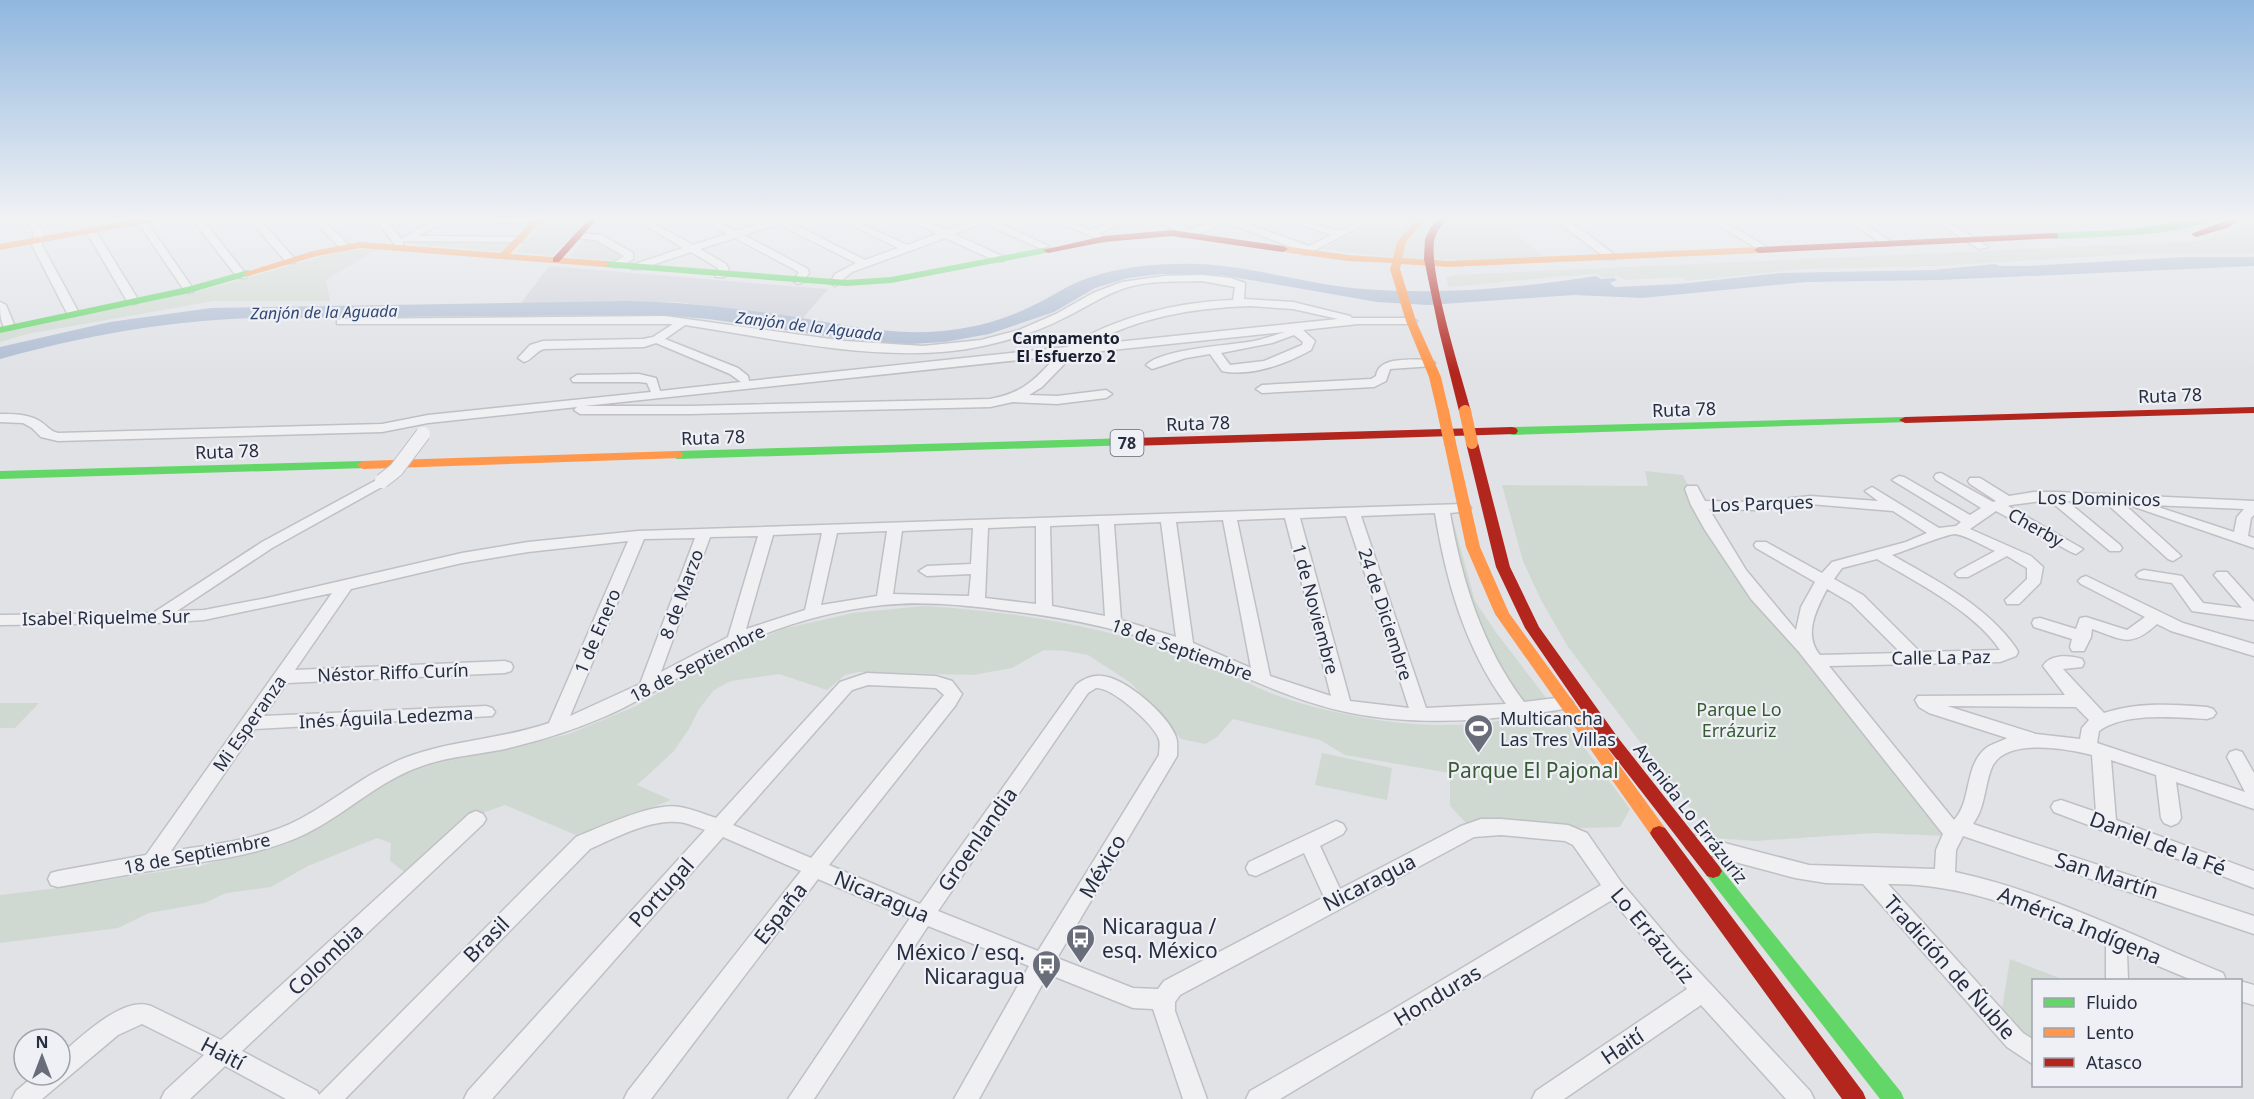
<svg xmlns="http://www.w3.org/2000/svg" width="2254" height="1099" font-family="'Noto Sans',sans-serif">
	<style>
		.built { fill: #ced1d9 }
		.green { fill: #d0d9d1 }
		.water { fill: #aebcd2 }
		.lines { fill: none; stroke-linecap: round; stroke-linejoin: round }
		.street-casing { stroke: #bec0c4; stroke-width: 3 }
		.street { fill: #f0f0f2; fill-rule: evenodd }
		.fast { fill: #63d668; fill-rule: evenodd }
		.slow { fill: #ff974d; fill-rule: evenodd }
		.jam { fill: #b3261e; fill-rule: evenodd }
		.street-bridge-casing { stroke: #bec0c4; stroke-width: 16; stroke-linecap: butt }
		.street-bridge { stroke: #f0f0f2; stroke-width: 14 }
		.slow-bridge { stroke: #ff974d; stroke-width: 12 }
		.labels { text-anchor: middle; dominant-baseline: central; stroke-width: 4.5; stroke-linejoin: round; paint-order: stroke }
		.far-water-label { font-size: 16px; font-style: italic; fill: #314873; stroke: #eef0f6 }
		.far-neighbourhood-label { font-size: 16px; font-weight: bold; fill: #1a1f30; stroke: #eef0f6 }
		.shield { fill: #eef0f6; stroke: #636876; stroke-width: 1.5 }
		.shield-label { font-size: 16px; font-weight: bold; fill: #272e3f }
		.street-label { font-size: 18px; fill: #272e3f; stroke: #eef0f6 }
		.park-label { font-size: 18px; fill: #385b34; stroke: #eef0f6 }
		.poi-label { font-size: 18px; fill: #272e3f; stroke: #eef0f6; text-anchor: start }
		.near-park-label { font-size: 21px; fill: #385b34; stroke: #eef0f6 }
		.near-street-label { font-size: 21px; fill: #272e3f; stroke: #eef0f6 }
		.near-poi-label { font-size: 21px; fill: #272e3f; stroke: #eef0f6; text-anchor: start }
	</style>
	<rect width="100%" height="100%" fill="#e0e2e6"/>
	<path class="built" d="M549 266 775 285 828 289 803 318 676 302 521 303Z"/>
	<g class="green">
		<path d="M548 218H587L553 256 516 252Z"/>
		<path d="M1381 218H1496L1543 256C1469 263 1397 260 1323 249Z"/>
		<path d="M2250 218H2254V253L2134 254 1936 266 1803 269 1688 281 1680 277 1626 280 1618 276 1603 278 1598 273 1449 287 1446 278 1453 275 2201 241 2237 230Z"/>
		<path d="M587 238 598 239 623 258 618 261 569 257Z"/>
		<path d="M414 241 512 243 503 252 409 244Z"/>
		<path d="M377 249 326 280 330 301H214L27 334 0 342V333L210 288 343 251Z"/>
		<path d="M1645 471 1683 475 1707 525 1946 836 1873 833 1756 841 1713 838 1568 647 1541 600 1523 561 1502 485 1648 486Z"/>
		<path d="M1447 516 1452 517 1475 601 1495 631 1547 699 1522 703 1507 683 1470 611Z"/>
		<path d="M923 606C1012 611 1101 626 1185 655 1214 665 1240 680 1268 692 1297 704 1329 711 1360 717 1407 726 1458 728 1505 720 1523 717 1539 712 1558 712L1630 809 1620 827 1580 828 1477 820 1468 825 1450 806V773L1345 755 1320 740 1233 719 1217 737 1205 744 1181 739 1131 683 1088 655 1066 651 1044 650 1012 668 973 675 858 672 845 675 827 690 779 674 731 681 714 690 699 709 689 729 673 752 637 785 671 800 578 836 505 805 471 817 407 874 390 861 391 843 377 838 308 866 271 887 226 893 205 903 149 913 118 928 0 943V895L58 888 203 865 273 847 312 831 362 796 392 779 426 766 569 734 636 706 714 660 782 629 853 613Z"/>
		<path d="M0 703H39L15 728H0Z"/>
		<path d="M1322 753 1392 768 1387 800 1315 785Z"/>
		<path d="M2010 959 2065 980H2034L2033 1043 2017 1029 2002 1009Z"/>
	</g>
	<path class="water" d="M2184 257H2254V266L1940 280 1806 282 1642 298 1574 295 1428 305 1377 302 1222 275 1160 274 1128 278 1095 288 1054 312 989 334 945 342 910 344 868 342 709 319 661 315 251 318C165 321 83 336 0 359V347L110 322 211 308 627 301C682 302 735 308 789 316 839 324 891 336 942 331 973 328 1004 320 1032 306 1049 298 1063 288 1080 281 1111 269 1145 264 1178 264 1241 262 1301 284 1364 289 1443 295 1517 288 1596 276L1601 279 1614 278 1617 280 1610 283 1615 287 1679 284 1781 273 1933 270 1995 264 2000 266H2029Z"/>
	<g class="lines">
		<defs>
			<g id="street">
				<path d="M0 218H17L0 223Z"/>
				<path d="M23 218H33L44 232 42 245 79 313 77 315 73 316 67 313 32 245 34 232Z"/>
				<path d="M142 218 145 219 194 290 193 292 189 293 184 290 137 221Z"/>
				<path d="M191 218H201L246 274V278H238Z"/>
				<path d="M248 218H258L295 259V263H287Z"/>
				<path d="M311 218H321L349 245V249H341Z"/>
				<path d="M375 218H385L401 239 437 218 545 219 540 222 446 221 418 236 524 237V241L520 242 403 241V245H395Z"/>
				<path d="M633 218H644L693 245 727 234 700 218H712L736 231 770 220 769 218H790L787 221 865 260 898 248 837 218H849L907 245 937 234 906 218H918L946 230 975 220 974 218H994L992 220 1055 249 1046 251 983 223 954 234 1004 257V261H996L945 238 852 272 835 286 830 283 835 274 856 263 778 224 744 235 808 269 809 273 802 283 798 284 793 281 799 272 735 238 700 249 726 264 729 269 724 277H716L715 275 718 268 691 252 640 269H632V265L683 248Z"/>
				<path d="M1049 218H1061L1090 230 1122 218H1135L1099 233 1109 239 1104 242Z"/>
				<path d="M1148 218H1161L1186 227V231L1218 218H1231L1309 246 1331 235 1288 220 1286 218H1299L1338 231 1364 218H1376L1306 255 1302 254V251L1225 222C1211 228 1188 243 1175 234L1176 230Z"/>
				<path d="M1564 218H1587L1585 220 1571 222 1615 255V259H1607L1562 225 1560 223Z"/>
				<path d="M1707 218H1718L1770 249 1761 251Z"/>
				<path d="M1845 218H1856L1894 244 1885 246Z"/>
				<path d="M1931 218H1942L1988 247 1979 249Z"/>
				<path d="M91 228 96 231 139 301 137 303 133 304 127 301 86 231Z"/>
				<path d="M577 233 602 235 633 253V259L621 267H613V263L624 256 596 240 573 238 572 236Z"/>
				<path d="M1202 275 1231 278 1245 283 1244 299 1293 302 1350 316 1352 318H1411L1417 321 1411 324H1358L1303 330 1315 341 1311 350C1286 364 1251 377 1222 371L1210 354 1186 358 1152 369 1146 365C1164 348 1228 346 1254 341 1264 339 1275 335 1285 332L1074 354 1042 387 1029 395 1057 396 1106 390 1112 394 1106 398 1057 404 1013 402 990 407 690 414H580L574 410 577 407 428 423 382 432 58 441 41 437 32 428 23 423 0 422V414C13 414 26 414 38 420 46 424 49 431 58 433L382 424 428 415 651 392 647 383 639 382H573L571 379 577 375 639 374 656 378 660 391 741 382 730 374 656 343 644 347 544 349C536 351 532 360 524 362L518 358 530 345 543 341 643 339 653 337 673 324H337V320L341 319 665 316 845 341 923 346 981 340 1019 330 1056 314 1093 293 1122 282 1164 276ZM1202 281 1235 287 1233 300C1176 302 1116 317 1067 347L749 381 748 376 738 368 665 339 685 325C778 339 891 366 983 346 1011 340 1039 331 1064 318 1085 308 1103 295 1125 288 1149 280 1177 282 1202 281ZM1250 306 1293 309 1338 319 1088 345C1138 317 1193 308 1250 306ZM1294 335 1303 342 1302 345 1264 361 1230 365 1221 353 1272 343ZM1057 356C1035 379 1024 393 990 399L690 406H584Z"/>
				<path d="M0 302 6 305 15 327 13 329H5C0 320 0 312 0 302Z"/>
				<path d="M1429 359 1435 363 1433 366 1390 369 1386 381 1374 387 1262 393 1256 389 1262 385 1371 379 1376 376C1379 355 1412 361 1429 359Z"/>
				<path d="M1941 473 1993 502 1996 501 1970 484 1968 481 1970 478H1980L2009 496 2034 492H2057L2254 501V515L2251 518 2248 536 2254 538V548L2123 503 2178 553 2181 556 2173 561 2168 559 2105 502 2067 501 2120 545 2122 548 2120 551H2110L2049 500 2011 505 2008 506 2083 549 2076 554 2071 552 1996 511 1970 529 2031 556 2043 567 2040 583 2019 604H2007L2005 600 2027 579V568L2007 556 1968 577H1958L1955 574 1958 571 1995 551C1983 546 1968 536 1955 534 1947 534 1905 551 1892 555 1936 580 1987 606 2016 648L2018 652 2016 656 2000 662 1829 666 1954 820C1972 801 1964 767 1985 749 1990 744 2000 742 2007 738L1929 713 1919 707 1915 700 1918 696 2065 695 2043 666C2050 654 2069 655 2082 659L2084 663 2082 667 2063 669 2104 713C2136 702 2173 704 2207 707L2213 709 2216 713 2213 717 2207 719C2177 717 2124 712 2099 731L2097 743 2245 792 2227 757 2230 752 2236 750 2242 752 2254 773V809L2176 782 2181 818 2178 823 2171 826 2164 823 2161 818 2156 775 2111 760 2116 820 2254 871V888L2054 812 2051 807 2054 802 2061 800 2096 812 2092 755C2068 749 2006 737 1992 767 1984 786 1986 806 1973 824L2254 916V934L1963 836 1956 850 1955 872C2048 892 2135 937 2223 973L2226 980H2192L2127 953 2128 980H2106V944C2035 913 1966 883 1888 884L2023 1033 2034 1040V1065L2007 1047 1863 884 1826 883 1795 878 1694 851 1687 849 1684 843 1687 837 1694 835 1809 865 1935 869 1936 850 1943 834 1799 652 1751 599 1705 530 1691 505 1685 489 1687 486H1697L1705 501 1755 502 1810 496 1878 501 1865 491 1872 487 1939 528 1956 526 1961 522 1892 480 1899 476 1904 477 1970 515 1981 508 1936 480 1934 477 1936 474ZM1810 504 1893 511 1927 533 1906 542 1832 562 1822 573 1766 542H1756L1754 545 1756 548 1815 582 1801 607 1796 630 1746 570 1709 509 1755 510ZM2152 505 2244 509 2237 517 2234 532ZM1877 559C1916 582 1974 611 2000 650L1920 652 1863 595 1834 579 1842 568ZM1827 589 1851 603 1901 653 1820 655C1803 635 1816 610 1827 589ZM1947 706 2076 707 2089 720 2082 728 2080 739 2036 734Z"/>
				<path d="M382 477 389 481 387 484 272 548 177 611 204 610 267 598 462 553 528 542 638 531 1464 504 1469 505 1471 508 1469 511 1450 513C1462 581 1482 646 1524 702L1564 697 1570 699 1573 703 1570 707 1564 709C1493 720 1422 727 1351 713 1290 701 1237 672 1180 650 1122 628 1063 617 1002 610 963 605 923 601 883 605 827 611 774 627 724 652 683 673 647 698 606 716 572 731 536 742 500 750 474 755 447 757 422 766 377 781 342 818 299 837 262 853 222 859 183 865 141 872 100 880 58 887L51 885 48 879 51 873 58 871 146 855 332 593 204 620 157 623 0 625V615L153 613 262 542ZM1435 513C1446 581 1465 648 1506 704L1426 708 1361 516ZM1346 516 1409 708 1350 701 1300 518ZM1285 518 1331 696 1270 676 1237 520ZM1223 520 1251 668 1193 643 1176 522ZM1161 522 1176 637 1121 620 1114 524ZM1099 524 1105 616 1052 606 1050 526ZM1036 526V604L985 598 988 528ZM973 528 971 564 927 566 919 571 927 576 971 574 969 596 893 594 902 531ZM887 531 877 596 821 605 837 533ZM822 533 805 610 746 629 773 535ZM758 536 728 637 661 672 710 537ZM695 538 640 684 570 716 644 539ZM628 541 549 723C503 739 452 740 407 757 367 772 336 800 300 819 260 840 215 844 171 851L255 729 492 716 495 712 492 708 486 706 264 716 287 683 505 673 511 671 513 667 511 663 505 661 295 670 351 589 462 563 528 552Z"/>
				<path d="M2144 570 2182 576 2203 603 2242 608 2214 575 2217 572H2227L2254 602V620L2192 611 2172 583 2139 578 2136 575 2139 572Z"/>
				<path d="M2086 576 2183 623 2254 644V656L2171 631 2157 624C2130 649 2122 639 2092 629L2091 637 2084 651H2072L2070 647 2072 639 2034 627 2032 623 2034 619 2040 618 2076 629 2080 618 2086 617 2127 630 2145 617 2081 584 2078 581 2081 578Z"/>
				<path d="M867 673 936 676 952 681 962 694 955 706 829 865 920 904 1076 685C1083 679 1093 675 1102 676 1126 678 1168 715 1176 737 1178 743 1177 750 1177 756L1057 958 1133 988 1158 989 1164 981 1324 897 1304 853 1256 876 1249 874 1246 868 1249 862 1336 821 1343 824 1346 829 1343 834 1320 846 1340 889 1461 826 1481 819H1501L1568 825 1587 833 1621 882 1677 948 1810 1091 1814 1099H1786L1701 1005 1564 1099H1532L1536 1091 1687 989 1612 900 1280 1099H1246L1250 1091 1387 1013 1601 885 1573 845 1565 841 1501 835 1474 837 1180 995 1175 1002V1011L1207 1099H1183L1153 1009 1133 1008 1048 974 979 1099H954L1029 966 928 926 814 1099H788L910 918 818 879 651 1099H624L628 1091 801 871 723 837 492 1099H464L468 1091 705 830C696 827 686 822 677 822 651 819 614 838 590 849L345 1099H286L225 1066 190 1099H161L165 1091 204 1055 142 1024 118 1035 42 1099H12L16 1091 35 1075H60V1055C80 1038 123 995 151 1006L221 1040 469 814 476 811 483 814 486 819 483 824 242 1051 317 1091 319 1095 576 837C601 827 653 802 680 807 692 809 704 814 716 818L840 682ZM868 685 936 688 944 695 811 858 733 825 852 690ZM1096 688C1112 687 1151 722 1158 737 1161 742 1159 749 1159 755L1038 951 938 911 1088 693Z"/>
				<path d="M2240 981 2254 985V1005L2240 1001Z"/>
			</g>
		</defs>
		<use href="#street" class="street-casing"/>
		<use href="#street" class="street"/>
		<g class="fast">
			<path d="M2201 218H2214C2188 236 2090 237 2055 239L2050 236 2055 233 2133 229Z"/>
			<path d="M1048 247 1051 248V252L891 283 846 286 605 267 600 264 605 261 846 280 891 277Z"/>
			<path d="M248 270 253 273 251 275 189 293 0 333V327L187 287Z"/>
			<path d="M1905 417 1909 418 1911 420 1909 422 1512 435 1506 431 1512 427Z"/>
			<path d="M1131 438 1137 442 1135 445 677 459 671 455 677 451Z"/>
			<path d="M363 461 367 462 369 465 367 468 0 479V471Z"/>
			<path d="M1713 864 1719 866 1901 1092 1904 1099H1880L1707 876 1704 871 1707 866Z"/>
		</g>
		<g class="slow">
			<path d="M145 218H161L157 221 0 250V244Z"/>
			<path d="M535 218H544L510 254 605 261 610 264 605 267 360 248 317 256 248 276 243 273 313 251 360 242 501 253Z"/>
			<path d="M1418 218H1426L1406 242 1402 258 1449 261 1759 247 1764 250 1759 253 1449 267 1401 264 1400 269 1416 321 1441 377 1449 411 1443 414 1437 411 1429 377 1406 321 1390 269 1392 263 1348 261 1283 252 1278 249 1283 246 1348 255 1393 258 1397 242Z"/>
			<path d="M1450 439 1456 443 1480 547 1509 613 1665 828 1668 833 1665 838 1659 840 1653 838 1495 614 1466 547 1444 443Z"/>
			<path d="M677 451 681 452 683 455 681 458 363 469 357 465 363 461Z"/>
		</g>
		<g class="jam">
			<path d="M590 218H598L559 262H553V258Z"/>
			<path d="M1439 218H1448C1443 224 1438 229 1435 237 1426 266 1462 377 1471 411L1465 414 1459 411 1439 331 1424 259 1425 239 1431 227Z"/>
			<path d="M2233 218H2243L2227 228 2196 237 2191 234Z"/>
			<path d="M1172 230 1283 246 1288 249 1283 252 1172 236 1104 242 1048 253 1043 250 1104 236Z"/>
			<path d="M2055 233 2058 234V238L1759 253 1754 250 1759 247Z"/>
			<path d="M2254 407V413L1905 423 1899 420 1905 417Z"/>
			<path d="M1512 427 1516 428 1518 431 1516 434 1131 446 1125 442 1131 438Z"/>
			<path d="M1472 439 1478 443 1510 567 1539 627 1619 739 1719 866 1722 871 1719 876 1713 878 1707 876 1607 747 1525 628 1496 567 1466 443Z"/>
			<path d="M1659 826 1665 828 1863 1092 1866 1099H1842L1653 838 1650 833 1653 828Z"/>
		</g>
		<defs>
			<path id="street-bridge" d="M382 481 396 470 423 434"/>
		</defs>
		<use href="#street-bridge" class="street-bridge-casing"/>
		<use href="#street-bridge" class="street-bridge"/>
		<g class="slow-bridge">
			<path d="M1443 411 1450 443"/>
			<path d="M1465 411 1472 443"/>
		</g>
	</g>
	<linearGradient id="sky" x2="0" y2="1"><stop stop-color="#91b7df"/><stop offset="0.59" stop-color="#f1f2f4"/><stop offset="1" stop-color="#f1f2f4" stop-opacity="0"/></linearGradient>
	<rect width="2254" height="371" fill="url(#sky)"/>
	<defs>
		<symbol id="stadium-pin" viewBox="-11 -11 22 30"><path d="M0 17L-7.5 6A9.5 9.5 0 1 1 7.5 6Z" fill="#686d79" stroke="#eef0f6"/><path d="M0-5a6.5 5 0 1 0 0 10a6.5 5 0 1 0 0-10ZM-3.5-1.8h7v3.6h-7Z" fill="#fff"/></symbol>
		<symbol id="bus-pin" viewBox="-11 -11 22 30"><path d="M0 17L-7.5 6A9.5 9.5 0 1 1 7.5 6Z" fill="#686d79" stroke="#eef0f6"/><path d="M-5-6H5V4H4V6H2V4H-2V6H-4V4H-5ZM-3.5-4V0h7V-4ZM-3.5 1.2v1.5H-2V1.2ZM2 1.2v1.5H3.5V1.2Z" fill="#fff"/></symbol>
	</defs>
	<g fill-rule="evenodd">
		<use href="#stadium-pin" x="1462" y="712" width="33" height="45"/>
		<use href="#bus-pin" x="1064" y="922" width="33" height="45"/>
		<use href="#bus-pin" x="1030" y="948" width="33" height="45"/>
	</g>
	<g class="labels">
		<g class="far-water-label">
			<text transform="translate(324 312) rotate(-1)">Zanjón de la Aguada</text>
			<text transform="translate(809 326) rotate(7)">Zanjón de la Aguada</text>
		</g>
		<g class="far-neighbourhood-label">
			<text x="1066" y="338">Campamento<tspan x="1066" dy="18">El Esfuerzo 2</tspan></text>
		</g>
		<rect class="shield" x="1110.5" y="430" width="33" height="26" rx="4.5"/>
		<g class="shield-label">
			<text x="1127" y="443">78</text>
		</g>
		<g class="street-label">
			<text transform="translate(2170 395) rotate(-2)">Ruta 78</text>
			<text transform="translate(1684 409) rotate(-2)">Ruta 78</text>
			<text transform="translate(1198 423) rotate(-2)">Ruta 78</text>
			<text transform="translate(713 437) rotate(-2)">Ruta 78</text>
			<text transform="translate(227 451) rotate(-2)">Ruta 78</text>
			<text transform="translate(2099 498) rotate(1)">Los Dominicos</text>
			<text transform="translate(1762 503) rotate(-2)">Los Parques</text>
			<text transform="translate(2036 527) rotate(29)">Cherby</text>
			<text transform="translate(681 594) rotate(-70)">8 de Marzo</text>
			<text transform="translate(1316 609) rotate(75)">1 de Noviembre</text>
			<text transform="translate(1386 614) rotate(72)">24 de Diciembre</text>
			<text transform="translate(106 617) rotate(-1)">Isabel Riquelme Sur</text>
			<text transform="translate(597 631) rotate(-67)">1 de Enero</text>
			<text transform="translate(1182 649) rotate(20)">18 de Septiembre</text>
			<text transform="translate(1941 657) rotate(-1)">Calle La Paz</text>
			<text transform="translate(697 663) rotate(-27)">18 de Septiembre</text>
			<text transform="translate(393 672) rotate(-2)">Néstor Riffo Curín</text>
			<text transform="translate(386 717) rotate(-3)">Inés Águila Ledezma</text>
			<text transform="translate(249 723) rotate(-55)">Mi Esperanza</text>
			<text transform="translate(1691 813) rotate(52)">Avenida Lo Errázuriz</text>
			<text transform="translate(197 853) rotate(-11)">18 de Septiembre</text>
		</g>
		<g class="park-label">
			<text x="1739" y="709">Parque Lo<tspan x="1739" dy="21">Errázuriz</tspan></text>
		</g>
		<g class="poi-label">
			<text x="1500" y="718">Multicancha<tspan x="1500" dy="21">Las Tres Villas</tspan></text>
		</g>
		<g class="near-park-label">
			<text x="1533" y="770">Parque El Pajonal</text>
		</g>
		<g class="near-street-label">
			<text transform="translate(977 839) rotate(-55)">Groenlandia</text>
			<text transform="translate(2158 843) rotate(21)">Daniel de la Fé</text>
			<text transform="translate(1102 866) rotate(-59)">México</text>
			<text transform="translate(2107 875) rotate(18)">San Martín</text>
			<text transform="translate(1369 882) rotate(-27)">Nicaragua</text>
			<text transform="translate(661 892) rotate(-48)">Portugal</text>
			<text transform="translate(882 896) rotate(23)">Nicaragua</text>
			<text transform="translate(780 913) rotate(-52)">España</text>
			<text transform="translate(2080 925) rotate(22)">América Indígena</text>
			<text transform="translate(1653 935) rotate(50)">Lo Errázuriz</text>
			<text transform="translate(486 939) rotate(-45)">Brasil</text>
			<text transform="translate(325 959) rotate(-43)">Colombia</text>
			<text transform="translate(1950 967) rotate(48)">Tradición de Ñuble</text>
			<text transform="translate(1437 995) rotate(-31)">Honduras</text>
			<text transform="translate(1622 1046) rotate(-34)">Haití</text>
			<text transform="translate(223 1053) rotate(28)">Haití</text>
		</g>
		<g class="near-poi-label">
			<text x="1102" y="926">Nicaragua /<tspan x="1102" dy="24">esq. México</tspan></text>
			<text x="1025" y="952" text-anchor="end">México / esq.<tspan x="1025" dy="24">Nicaragua</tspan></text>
		</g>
	</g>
	<rect x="2032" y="979" width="210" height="108" fill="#eef0f6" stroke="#9ea2ad" stroke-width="1.5"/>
	<rect x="2044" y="998" width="30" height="9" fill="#63d668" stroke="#9ea2ad" stroke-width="1.5"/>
	<text x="2086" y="1009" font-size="18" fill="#272e3f">Fluido</text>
	<rect x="2044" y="1028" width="30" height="9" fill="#ff974d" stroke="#9ea2ad" stroke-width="1.5"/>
	<text x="2086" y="1039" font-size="18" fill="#272e3f">Lento</text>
	<rect x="2044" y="1058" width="30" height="9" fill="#b3261e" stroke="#9ea2ad" stroke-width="1.5"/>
	<text x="2086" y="1069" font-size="18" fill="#272e3f">Atasco</text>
	<g transform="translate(42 1057)"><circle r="28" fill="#eef0f6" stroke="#9ea2ad" stroke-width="1.5"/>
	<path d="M0-4.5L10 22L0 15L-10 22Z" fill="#686d79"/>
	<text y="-9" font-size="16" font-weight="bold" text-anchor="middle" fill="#272e3f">N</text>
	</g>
</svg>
